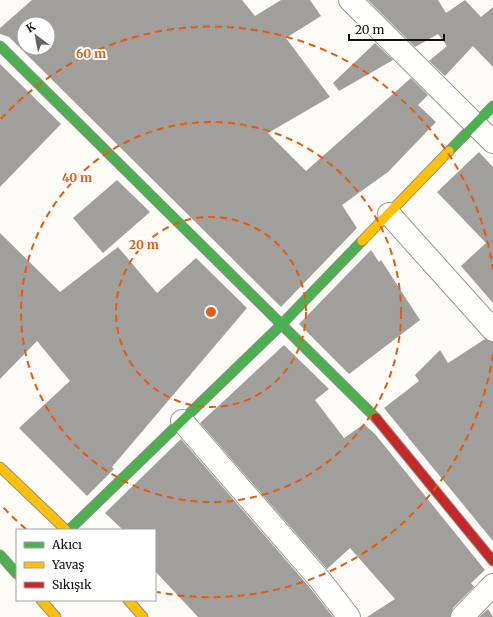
<svg xmlns="http://www.w3.org/2000/svg" width="493" height="617" font-family="Merriweather,serif">
	<style>
		.building { fill: #a19f9c; fill-rule: evenodd }
		.lines { fill: none; stroke-linecap: round; stroke-linejoin: round }
		.street-casing { stroke: #979795; stroke-width: 24 }
		.fast-casing { stroke: #8e8d8b; stroke-width: 11 }
		.slow-casing { stroke: #8e8d8b; stroke-width: 11 }
		.jam-casing { stroke: #8e8d8b; stroke-width: 11 }
		.street { stroke: #fffffe; stroke-width: 22 }
		.fast { stroke: #4caf50; stroke-width: 9 }
		.slow { stroke: #ffc107; stroke-width: 9 }
		.jam { stroke: #c62828; stroke-width: 9 }
		.ring { fill: none; stroke: #e8590c; stroke-width: 2; stroke-dasharray: 7 5 }
		.centre { fill: #e8590c; stroke: #fff; stroke-width: 2 }
		.ring-label { font-size: 12px; text-anchor: middle; font-weight: bold; fill: #e8590c; stroke: #fff; stroke-width: 4; stroke-linejoin: round; paint-order: stroke }
	</style>
	<rect width="100%" height="100%" fill="#fdfcf7"/>
	<g class="building">
		<path d="M32 0H242L255 16 281 0H310L321 16 286 38 330 97 268 133 306 171 411 78 428 95 418 105 436 122 388 172 342 205 357 228 281 307 9 37 0 34V28ZM24 24H48V48H24Z"/>
		<path d="M368 0H438L446 13 465 0 481 17 493 7V67L473 46 445 76 429 61 447 46 438 34 415 47Z"/>
		<path d="M375 43 393 60 339 91 333 83Z"/>
		<path d="M0 64 61 124 0 187Z"/>
		<path d="M479 152 493 167V303L461 266 486 243 437 192Z"/>
		<path d="M117 180 150 212 103 253 73 218Z"/>
		<path d="M0 233 60 292 118 247 157 293 196 258 247 308 112 467 114 469 87 496 19 428 70 381 37 341 0 379Z"/>
		<path d="M371 250 379 262 381 260 420 320 349 374 299 324Z"/>
		<path d="M485 339 493 342V541L384 408 419 381 415 375 440 350 448 363Z"/>
		<path d="M284 345 329 389 315 400 344 438 364 424 375 434 485 570 471 583 474 587 453 608 450 617H367L395 599 350 548 327 569 200 423Z"/>
		<path d="M181 439 311 589 333 617H198L155 571V530H123L105 513Z"/>
		<path d="M488 609 493 617H479Z"/>
	</g>
	<g class="lines">
		<defs>
			<g id="street">
				<path d="M350 0 493 142"/>
				<path d="M389 214 493 330"/>
				<path d="M182 421 321 581 349 617"/>
				<path d="M462 617 493 585"/>
			</g>
			<g id="fast">
				<path d="M0 46 376 418"/>
				<path d="M449 151 493 106"/>
				<path d="M69 530 281 325 362 241"/>
				<path d="M0 555 17 574"/>
			</g>
			<g id="slow">
				<path d="M362 241 449 151"/>
				<path d="M0 467 66 530"/>
				<path d="M41 600 56 617"/>
				<path d="M128 600 143 617"/>
			</g>
			<path id="jam" d="M376 418 493 561"/>
		</defs>
		<use href="#street" class="street-casing"/>
		<use href="#fast" class="fast-casing"/>
		<use href="#slow" class="slow-casing"/>
		<use href="#jam" class="jam-casing"/>
		<use href="#street" class="street"/>
		<use href="#fast" class="fast"/>
		<use href="#slow" class="slow"/>
		<use href="#jam" class="jam"/>
	</g>
	<g class="ring">
		<circle cx="211" cy="312" r="95"/>
		<circle cx="211" cy="312" r="190"/>
		<path d="M493 354A285 285 0 0 1 157 592M26 529A285 285 0 0 1 1 505M1 119A285 285 0 0 1 493 270"/>
	</g>
	<circle cx="211" cy="312" r="6" class="centre"/>
	<g class="ring-label">
		<text x="91" y="58">60 m</text>
		<text x="77" y="182">40 m</text>
		<text x="144" y="249">20 m</text>
	</g>
	<rect x="16" y="529" width="140" height="72" fill="#ffffff" stroke="#a0a0a0"/>
	<rect x="24" y="542" width="20" height="6" fill="#4caf50" stroke="#a0a0a0"/>
	<text x="52" y="549" font-size="12" fill="#111111">Akıcı</text>
	<rect x="24" y="562" width="20" height="6" fill="#ffc107" stroke="#a0a0a0"/>
	<text x="52" y="569" font-size="12" fill="#111111">Yavaş</text>
	<rect x="24" y="582" width="20" height="6" fill="#c62828" stroke="#a0a0a0"/>
	<text x="52" y="589" font-size="12" fill="#111111">Sıkışık</text>
	<g transform="translate(36 36) rotate(328)"><circle r="19" fill="#ffffff" stroke="#a0a0a0"/>
	<path d="M0-3L7 15L0 10L-7 15Z" fill="#646362"/>
	<text y="-6" font-size="11" font-weight="bold" text-anchor="middle" fill="#111111">K</text>
	</g>
	<path d="M349 34v6h95v-6" fill="none" stroke="#111111" stroke-width="2"/>
	<text x="355" y="34" font-size="12" fill="#111111" stroke="#ffffff" stroke-width="3" paint-order="stroke">20 m</text>
</svg>
